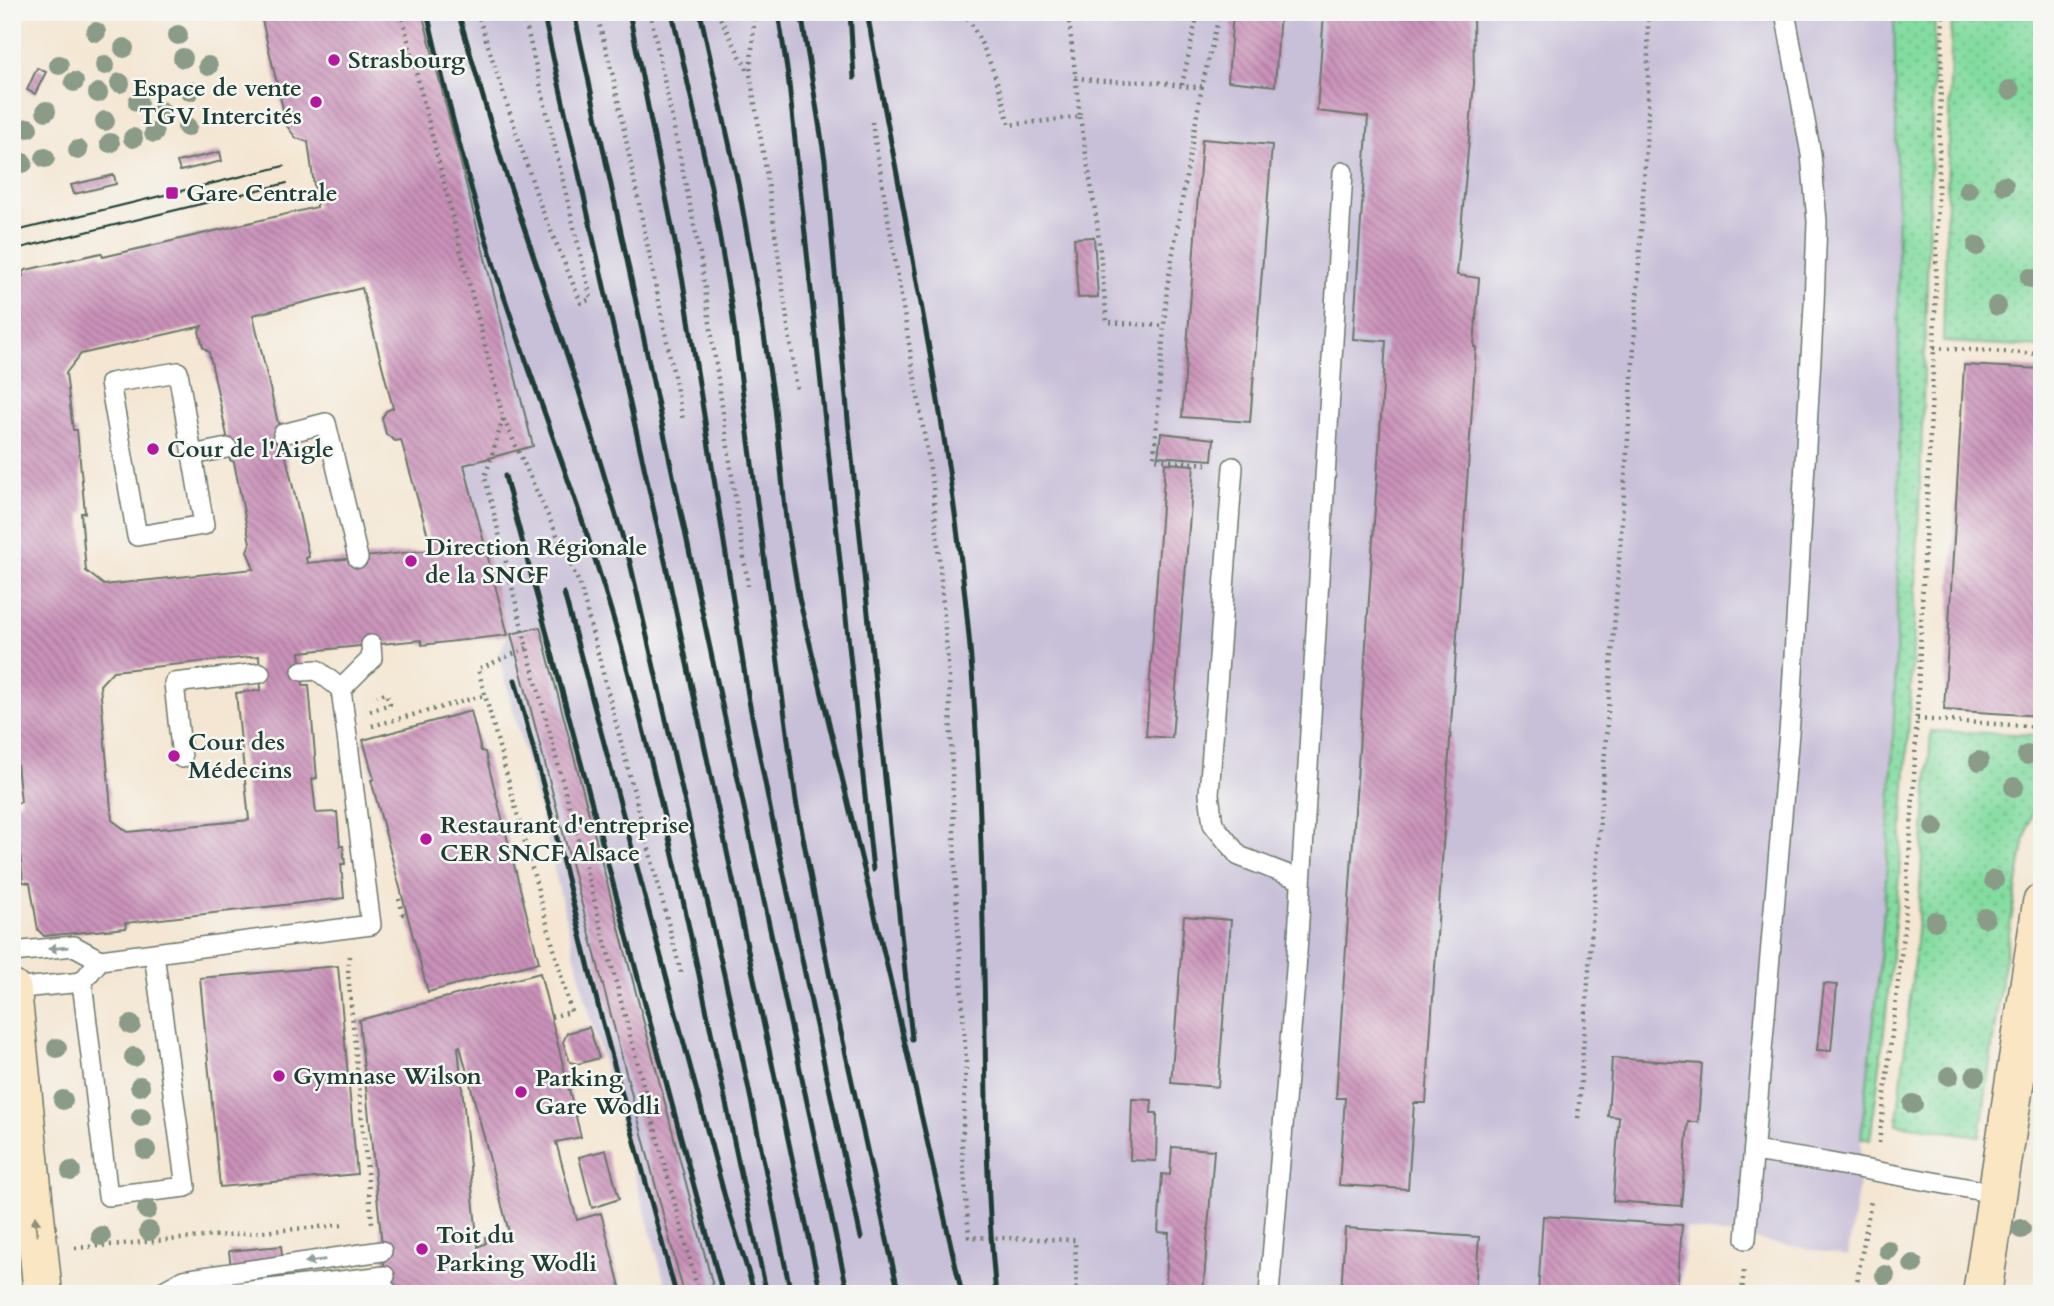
<svg xmlns="http://www.w3.org/2000/svg" width="2054" height="1306" font-family="Cardo,serif">
	<style>
		.industrial { fill: #c8bfd8 }
		.grass { fill: url(#grass-dots); stroke: #518c6a; stroke-width: 2 }
		.building { fill: url(#building-back-hatch); fill-rule: evenodd }
		.lines { fill: none; stroke-linecap: round; stroke-linejoin: round }
		.lane-casing { stroke: #6a786b; stroke-width: 22 }
		.secondary-casing { stroke: #6a786b; stroke-width: 41 }
		.path { stroke: #6a786b; stroke-width: 4.5; stroke-dasharray: 2 5; stroke-linecap: butt }
		.lane { stroke: #fff; stroke-width: 19 }
		.secondary { stroke: #fbe6c4; stroke-width: 38 }
		.tram { stroke: #1f3d34; stroke-width: 2 }
		.rail { stroke: #1f3d34; stroke-width: 5 }
		.tree { fill: #8a9b87 }
		.oneway { fill: #8f9e9a }
		.oneway2 { fill: #8d927c }
		.poi-dot { fill: #b5179e; stroke: #f6f6f2; stroke-width: 2.5 }
		.labels { text-anchor: middle; dominant-baseline: central; stroke-width: 5; stroke-linejoin: round; paint-order: stroke }
		.poi-label { font-size: 24px; font-weight: bold; fill: #1f3d34; stroke: #f6f6f2; text-anchor: start }
	</style>
	<defs>
		<pattern id="grass-dots" width="8" height="8" patternUnits="userSpaceOnUse" patternTransform="scale(1.75)"><rect width="8" height="8" fill="#83dca0"/><path d="M2 2h.1M6 6h.1" fill="none" stroke="#6bb483" stroke-width="1.8" stroke-linecap="round"/></pattern>
		<pattern id="building-back-hatch" width="6" height="6" patternUnits="userSpaceOnUse" patternTransform="scale(1.75)"><rect width="6" height="6" fill="#ca91b9"/><path d="M-1 5l2 2M0 0l6 6M5-1l2 2" fill="none" stroke="#a37897"/></pattern>
	</defs>
	<rect width="100%" height="100%" fill="#f6f6f2"/>
	<filter id="ink" filterUnits="userSpaceOnUse"><feTurbulence type="fractalNoise" baseFrequency=".0143" numOctaves="2"/><feDisplacementMap in="SourceGraphic" scale="14" xChannelSelector="R" yChannelSelector="G"/><feConvolveMatrix kernelMatrix="1 2 1 2 8 2 1 2 1" color-interpolation-filters="sRGB"/></filter>
	<filter id="wash" filterUnits="userSpaceOnUse"><feTurbulence type="fractalNoise" baseFrequency=".00686" numOctaves="4" result="noise"/><feDisplacementMap in="SourceGraphic" scale="28" xChannelSelector="R" yChannelSelector="G"/><feGaussianBlur stdDeviation="1.57" result="paint"/><feColorMatrix in="noise" values="0 0 0 0 0 0 0 0 0 0 0 0 0 0 0 0 0 1.4 0 .05"/><feComposite in="paint" operator="in"/></filter>
	<g filter="url(#wash)">
		<rect width="100%" height="100%" fill="#f4e6d2"/>
		<path class="industrial" d="M422 12H1894L1899 293 1898 617 1882 936 1861 1138V1169L1848 1256 1686 1228 1680 1294H668L583 989 548 844 499 656 508 634 464 465 533 446Z"/>
		<g class="grass">
			<path d="M1894 12H1935C1929 211 1924 410 1915 608 1906 788 1896 962 1870 1140L1861 1138C1868 1070 1877 1003 1882 935 1905 628 1900 320 1894 12Z"/>
			<path d="M1952 12H2042V347L1943 342Z"/>
			<path d="M1931 731 2042 735V775L2024 843 2001 981 1980 1136 1897 1124 1917 930Z"/>
		</g>
		<g id="blocks">
			<g class="building">
				<path d="M260 12H422L533 446 464 465 508 635 422 645 421 640 300 652 303 685H309L317 778 312 779 316 813 337 812 340 846H343L345 864H341L344 898 125 923 126 928 44 936 38 930 30 883 23 882 15 803 21 802 12 716V277L23 276 22 272 26 270 101 253 103 257 317 207 308 142 296 138 287 126ZM362 288 393 408 386 411 382 418 386 434 395 441 401 440 432 550 307 563 306 558 309 557 284 448 286 446 281 424 278 423 253 315ZM202 326 199 331 203 347 209 352 227 436 225 438 230 460 234 462 250 543 247 551 254 569 104 585 86 571 81 513H85L77 430H73L66 373 81 354ZM259 656 261 690 236 693 249 820 128 832 112 820 100 685 113 671Z"/>
				<path d="M1233 12H1280L1275 86 1228 81Z"/>
				<path d="M1324 12H1473L1474 83 1457 275 1479 278 1474 347H1476L1426 1103H1414L1408 1189 1339 1185 1345 1098H1336L1386 341 1353 339 1368 117 1317 111Z"/>
				<path d="M37 68 46 72 35 94 27 90Z"/>
				<path d="M1202 139 1272 145 1250 422 1182 417Z"/>
				<path d="M220 152 222 161 180 171 177 162Z"/>
				<path d="M114 175 116 184 74 194 71 185Z"/>
				<path d="M1094 237 1098 297 1078 298 1074 238Z"/>
				<path d="M1964 365 2042 369V716L1944 710Z"/>
				<path d="M1161 433 1214 439 1212 460 1158 456Z"/>
				<path d="M1165 463 1194 465 1172 738 1146 736Z"/>
				<path d="M540 627 713 1286 686 1294H684L511 634Z"/>
				<path d="M471 711 481 751 485 752 539 962 428 992 371 780 374 779 363 740Z"/>
				<path d="M1184 916 1231 920 1218 1087 1171 1083Z"/>
				<path d="M338 966 357 1174 220 1187 200 978Z"/>
				<path d="M540 973 581 1137 556 1142 577 1220 601 1213 622 1294H387L359 1020ZM460 1046 511 1240 502 1241 500 1234 485 1237 486 1243 478 1247 458 1047Z"/>
				<path d="M1824 984 1837 985 1831 1051 1817 1050Z"/>
				<path d="M589 1027 599 1058 578 1064 570 1062 563 1042 567 1033Z"/>
				<path d="M1612 1058 1702 1064 1698 1122H1688L1681 1206 1613 1201 1619 1117 1608 1116Z"/>
				<path d="M1132 1099 1152 1100 1151 1113H1157L1156 1161 1130 1160Z"/>
				<path d="M1172 1147 1214 1150 1203 1294H1165L1169 1233 1158 1232 1162 1174 1170 1175Z"/>
				<path d="M606 1150 619 1199 592 1208 579 1157Z"/>
				<path d="M1543 1216 1682 1225 1677 1294H1538Z"/>
				<path d="M1345 1228 1479 1237 1475 1294H1341Z"/>
				<path d="M281 1246 286 1294H234L229 1251Z"/>
			</g>
		</g>
	</g>
	<g filter="url(#ink)">
		<use href="#blocks" fill-opacity="0" stroke="#6a786b" stroke-width="2"/>
		<g class="lines">
			<defs>
				<g id="lane">
					<path d="M178 372 204 525 137 536 110 383Z"/>
					<path d="M283 434 326 423 358 558"/>
					<path d="M192 455 227 448"/>
					<path d="M1233 467 1209 794 1213 824 1239 856 1299 879"/>
					<path d="M302 671 317 670 341 689"/>
					<path d="M182 758 174 683 260 673"/>
					<path d="M12 952 74 946 100 960 371 925 341 689 372 658 371 645"/>
					<path d="M82 982 108 1196 186 1187 154 954"/>
					<path d="M12 989 82 982 100 960"/>
					<path d="M1754 1151 1825 1162 1999 1194"/>
					<path d="M1746 1239 1791 709 1814 305 1817 221 1811 154 1785 12"/>
					<path d="M158 1294 183 1280 382 1251"/>
					<path d="M223 1294 385 1276"/>
					<path d="M362 1294 387 1291"/>
					<path d="M1269 1294 1296 970 1343 172"/>
				</g>
				<g id="secondary">
					<path d="M12 990 43 1294"/>
					<path d="M1982 1294 2042 903"/>
				</g>
			</defs>
			<use href="#lane" class="lane-casing"/>
			<use href="#secondary" class="secondary-casing"/>
			<g class="path">
				<path d="M401 12 503 418 580 585 682 976"/>
				<path d="M477 12 539 202 581 303 591 299 523 12"/>
				<path d="M596 12 613 76 683 420"/>
				<path d="M650 12 700 254 748 586"/>
				<path d="M717 12 749 73"/>
				<path d="M755 12 750 74 768 182 797 391"/>
				<path d="M964 12C986 47 1000 84 1009 125L1080 117 1068 12"/>
				<path d="M1075 77C1101 83 1126 81 1153 82 1169 83 1187 89 1202 86"/>
				<path d="M1182 85 1198 12"/>
				<path d="M1080 117 1097 222 1107 322 1165 326"/>
				<path d="M872 122 933 487 949 675 956 893 966 1063 962 1145 969 1237 1075 1240 1077 1294"/>
				<path d="M12 266 23 261"/>
				<path d="M1934 348 2042 354"/>
				<path d="M503 419 485 477 527 648 699 1294"/>
				<path d="M1207 464 1154 459 1167 287 1202 86 1220 12"/>
				<path d="M527 648 478 669 571 1012 550 1017"/>
				<path d="M370 711 390 704 386 693 377 696"/>
				<path d="M1917 719 2042 727"/>
				<path d="M372 726 486 695"/>
				<path d="M399 899 403 914 407 913"/>
				<path d="M349 956 348 973 372 1223"/>
				<path d="M1578 1118 1630 411 1648 114V12"/>
				<path d="M1879 1143 1904 931 1913 798 1934 348 1943 12"/>
				<path d="M75 1248 342 1225"/>
				<path d="M1742 1294 1744 1267"/>
				<path d="M1855 1294 1871 1200"/>
			</g>
			<use href="#lane" class="lane"/>
			<use href="#secondary" class="secondary"/>
			<g class="tram">
				<path d="M12 232 284 166"/>
				<path d="M12 250 287 183"/>
			</g>
			<g class="rail">
				<path d="M427 12C450 112 475 212 508 308 547 424 592 538 624 656 681 866 719 1081 767 1294"/>
				<path d="M458 12 502 162 579 391 630 562 736 1027 791 1294"/>
				<path d="M543 12 669 579 821 1294"/>
				<path d="M574 12 848 1294"/>
				<path d="M629 12 683 282 749 701 771 813 861 1238"/>
				<path d="M672 12 711 187 731 303 796 801 837 1014 899 1294"/>
				<path d="M700 12 738 183 758 296 775 407 786 519 799 598 889 974 962 1294"/>
				<path d="M778 12 788 75 873 870"/>
				<path d="M801 12 825 160 848 420 912 1039"/>
				<path d="M850 12 854 78"/>
				<path d="M867 12C906 232 955 449 972 672 981 790 983 910 985 1028 986 1117 987 1206 996 1294"/>
				<path d="M505 476C579 748 648 1022 723 1294"/>
				<path d="M564 593 726 1201 755 1294"/>
				<path d="M515 680 553 822 598 1005 676 1294"/>
			</g>
		</g>
		<g class="tree">
			<circle cx="96" cy="32" r="10"/>
			<circle cx="178" cy="35" r="10"/>
			<circle cx="124" cy="48" r="10"/>
			<circle cx="183" cy="58" r="10"/>
			<circle cx="59" cy="65" r="10"/>
			<circle cx="105" cy="65" r="10"/>
			<circle cx="208" cy="66" r="10"/>
			<circle cx="74" cy="82" r="10"/>
			<circle cx="120" cy="83" r="10"/>
			<circle cx="2010" cy="90" r="10"/>
			<circle cx="190" cy="91" r="10"/>
			<circle cx="98" cy="93" r="10"/>
			<circle cx="138" cy="102" r="10"/>
			<circle cx="46" cy="111" r="10"/>
			<circle cx="161" cy="111" r="10"/>
			<circle cx="105" cy="121" r="10"/>
			<circle cx="187" cy="127" r="10"/>
			<circle cx="28" cy="128" r="10"/>
			<circle cx="154" cy="133" r="10"/>
			<circle cx="133" cy="138" r="10"/>
			<circle cx="110" cy="143" r="10"/>
			<circle cx="78" cy="150" r="10"/>
			<circle cx="45" cy="158" r="10"/>
			<circle cx="23" cy="163" r="10"/>
			<circle cx="2004" cy="185" r="10"/>
			<circle cx="1968" cy="190" r="10"/>
			<circle cx="1977" cy="246" r="10"/>
			<circle cx="2030" cy="278" r="10"/>
			<circle cx="1997" cy="306" r="10"/>
			<circle cx="2027" cy="755" r="10"/>
			<circle cx="1979" cy="761" r="10"/>
			<circle cx="2014" cy="787" r="10"/>
			<circle cx="1934" cy="827" r="10"/>
			<circle cx="1994" cy="880" r="10"/>
			<circle cx="1985" cy="918" r="10"/>
			<circle cx="1935" cy="921" r="10"/>
			<circle cx="131" cy="1025" r="10"/>
			<circle cx="57" cy="1048" r="10"/>
			<circle cx="134" cy="1057" r="10"/>
			<circle cx="1949" cy="1076" r="10"/>
			<circle cx="1975" cy="1076" r="10"/>
			<circle cx="140" cy="1086" r="10"/>
			<circle cx="63" cy="1100" r="10"/>
			<circle cx="1913" cy="1104" r="10"/>
			<circle cx="141" cy="1117" r="10"/>
			<circle cx="146" cy="1150" r="10"/>
			<circle cx="71" cy="1171" r="10"/>
			<circle cx="147" cy="1210" r="10"/>
			<circle cx="2021" cy="1229" r="10"/>
			<circle cx="149" cy="1231" r="10"/>
			<circle cx="101" cy="1236" r="10"/>
			<circle cx="1888" cy="1250" r="10"/>
			<circle cx="1913" cy="1264" r="10"/>
			<circle cx="1885" cy="1275" r="10"/>
		</g>
		<defs><path id="oneway-solid" d="M-6-.8H1V-3.2L6.5 0L1 3.2V.8H-6Z" transform="scale(1.75)"/></defs>
		<g class="oneway">
			<use href="#oneway-solid" transform="translate(58 948) rotate(175)"/>
			<use href="#oneway-solid" transform="translate(315 1261) rotate(172)"/>
		</g>
		<use class="oneway2" href="#oneway-solid" transform="translate(36 1226) rotate(-96)"/>
	</g>
	<g class="poi-dot">
		<circle cx="334" cy="60" r="7"/>
		<circle cx="316" cy="102" r="7"/>
		<rect x="165" y="186" width="14" height="14" rx="3.5"/>
		<circle cx="153" cy="449" r="7"/>
		<circle cx="411" cy="561" r="7"/>
		<circle cx="174" cy="756" r="7"/>
		<circle cx="426" cy="839" r="7"/>
		<circle cx="279" cy="1076" r="7"/>
		<circle cx="521" cy="1092" r="7"/>
		<circle cx="422" cy="1249" r="7"/>
	</g>
	<g class="labels">
		<g class="poi-label">
			<text x="348" y="60">Strasbourg</text>
			<text x="302" y="88" text-anchor="end">Espace de vente<tspan x="302" dy="28">TGV Intercités</tspan></text>
			<text x="186" y="193">Gare Centrale</text>
			<text x="167" y="449">Cour de l'Aigle</text>
			<text x="425" y="547">Direction Régionale<tspan x="425" dy="28">de la SNCF</tspan></text>
			<text x="188" y="742">Cour des<tspan x="188" dy="28">Médecins</tspan></text>
			<text x="440" y="825">Restaurant d'entreprise<tspan x="440" dy="28">CER SNCF Alsace</tspan></text>
			<text x="293" y="1076">Gymnase Wilson</text>
			<text x="535" y="1078">Parking<tspan x="535" dy="28">Gare Wodli</tspan></text>
			<text x="436" y="1235">Toit du<tspan x="436" dy="28">Parking Wodli</tspan></text>
		</g>
	</g>
	<rect width="2054" height="1306" fill="none" stroke="#f6f6f2" stroke-width="42"/>
</svg>
